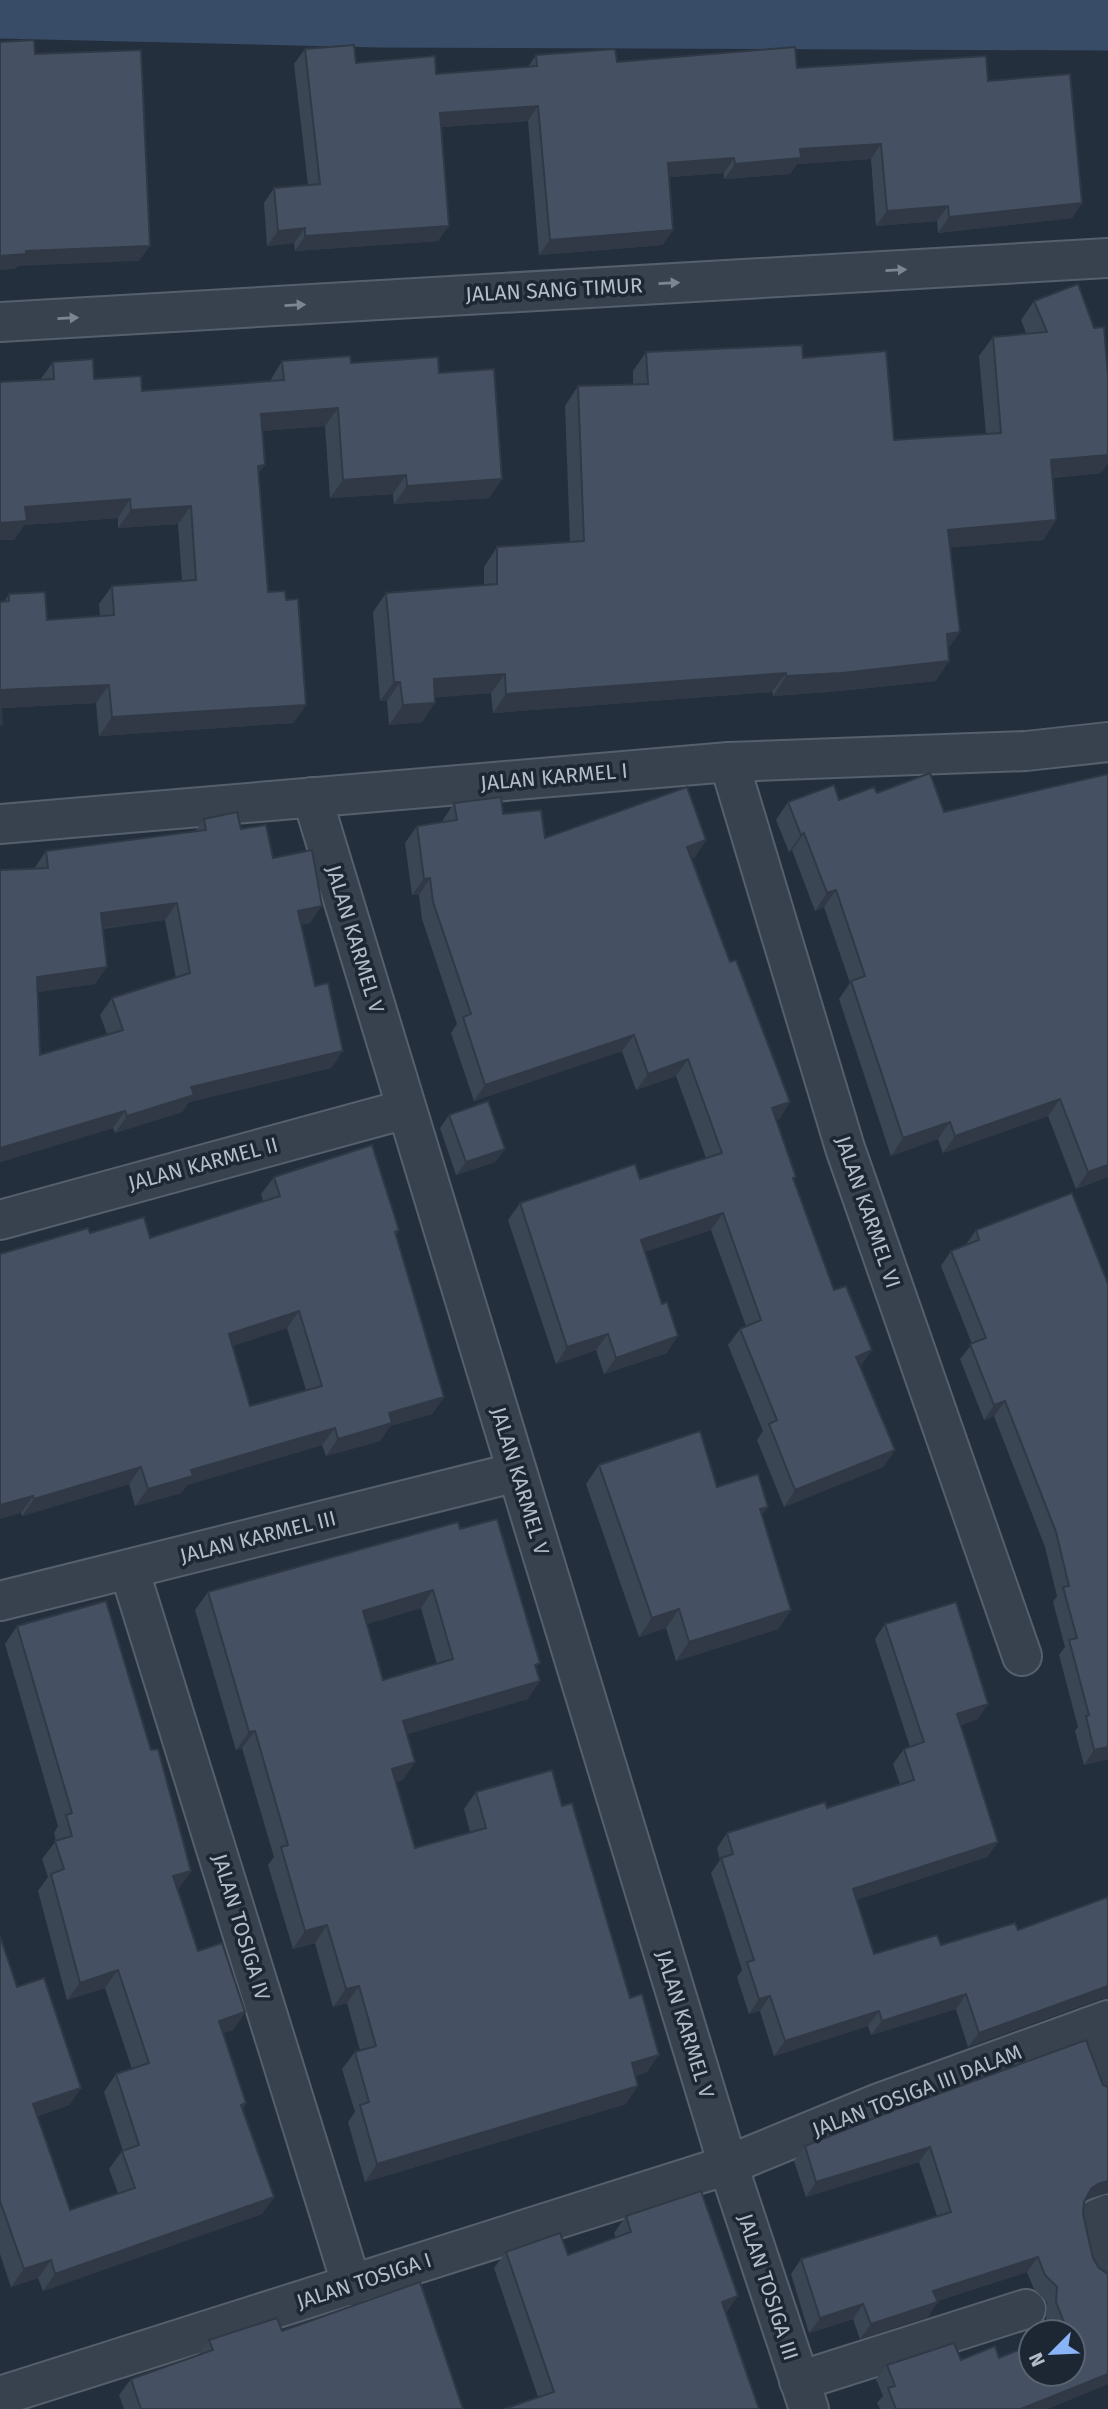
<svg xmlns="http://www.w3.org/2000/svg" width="1108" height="2409" font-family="'Fira Sans',sans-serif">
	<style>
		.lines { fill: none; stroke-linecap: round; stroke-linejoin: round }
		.river { stroke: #394c67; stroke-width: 75 }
		.minor-casing { stroke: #565f6c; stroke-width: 42 }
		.minor { stroke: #38414e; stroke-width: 38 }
		.wall { fill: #3b4654; fill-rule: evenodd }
		.shaded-wall { fill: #303945 }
		.building { fill: #455162; stroke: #303945; stroke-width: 2; fill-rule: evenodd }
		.oneway { fill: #7c8592 }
		.labels { text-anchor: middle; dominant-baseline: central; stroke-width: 7; stroke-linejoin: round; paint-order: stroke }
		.street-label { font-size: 21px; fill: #b4bcc9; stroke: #1d2633 }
	</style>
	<rect width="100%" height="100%" fill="#242f3e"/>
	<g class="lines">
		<path class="river" d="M0 1 381 10 1108 13"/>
		<defs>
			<g id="minor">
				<path d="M0 322 1108 258"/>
				<path d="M729 762 845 1148 1022 1656"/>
				<path d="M312 797 728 2165 809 2409"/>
				<path d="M0 824 729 762 1026 751 1108 742"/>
				<path d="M0 1220 406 1109"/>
				<path d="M129 1569 352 2286"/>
				<path d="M0 1601 517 1472"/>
				<path d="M1089 2027 1108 2084"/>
				<path d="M1104 2268 1094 2224 1096 2219 1108 2214"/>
				<path d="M799 2381 1026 2309"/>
				<path d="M0 2396 728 2165 879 2103 1108 2020"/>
			</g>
		</defs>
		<use href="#minor" class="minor-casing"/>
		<use href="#minor" class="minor"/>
	</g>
	<g class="wall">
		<path d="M305 49 356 63 436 74 528 67 536 55 617 62 797 68 988 81 1082 203 1072 218 938 233 937 221 876 226 871 159 797 164 790 174 724 179V173L669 177 663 245 539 255 528 121 441 127 438 241 295 251 294 243 267 246 264 203 274 188 308 185 294 64Z"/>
		<path d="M1034 301 1101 473 1052 478 1056 520 1043 540 950 547 948 649 936 681 829 692 773 696 772 692 493 713 491 693 435 697 422 722 389 725 387 701H380L373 612 386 593 484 585V567L497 547 570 542 565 406 578 386 633 384V371L646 352 803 358 894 440 986 434 979 356 993 337 1026 333 1021 320Z"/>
		<path d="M282 361 351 363 439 373 502 479 489 498 394 504 393 494 330 498 325 426 262 431 258 474 268 592 306 705 293 723 99 736 96 703 1 708 2 724 0 726V602H4L9 594 47 620 100 616 99 604 112 586 182 581 178 524 118 528V518L24 525 14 540 40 380 53 362 94 379 142 391 270 381Z"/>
		<path d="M877 793 944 812 1108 1177 1076 1189 1048 1116 943 1153 938 1139 891 1156 839 999 850 983 824 907 815 911 792 850 789 852 776 820 788 802 839 800Z"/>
		<path d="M454 803 503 814 545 838 706 840 695 857 692 858 730 962 790 1102 779 1119H776L794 1180 860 1367 895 1450 883 1467 784 1507 757 1440 763 1431 728 1345 740 1329 746 1326 711 1230 644 1252 667 1353 604 1374 596 1350 556 1364 508 1220 520 1203 640 1179 706 1158 676 1076 636 1090 622 1051 474 1101 451 1033 457 1024 422 919 419 895H412L405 843 417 826 443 822V820Z"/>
		<path d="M204 819 241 829 273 858 310 923 301 925 315 986 343 1051 331 1068 189 1102 182 1112 115 1133 113 1128 0 1162 34 869 46 851 195 832ZM165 920 176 978 112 998 100 1015 107 1034 40 1055 37 992 95 984 102 929Z"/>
		<path d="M449 1115 505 1149 495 1162 456 1175 440 1128Z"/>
		<path d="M274 1177 399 1230 396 1235 444 1397 432 1414 390 1426 380 1441 326 1456 322 1445 187 1485 181 1493 135 1506 129 1484 22 1516 21 1513 90 1233 150 1238 263 1201 261 1194ZM287 1328 306 1390 250 1406 232 1346Z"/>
		<path d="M976 1230 1108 1284V1759L1084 1765 1075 1731 1078 1727 1059 1655 1065 1647 1053 1602 1057 1596 1045 1547 994 1416 984 1420 960 1359 972 1344 941 1266 951 1251 965 1246Z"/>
		<path d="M599 1465 717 1487 762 1515 791 1610 778 1629 676 1661 666 1628 639 1637 586 1484Z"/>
		<path d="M460 1529 536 1669 528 1699 407 1734 403 1780 396 1782 415 1848 470 1832 464 1809 476 1792 562 1806 647 2072 635 2076 626 2104 365 2182 348 2122 355 2112 342 2069 355 2052 360 2050 347 2003 333 2007 315 1943 293 1949 268 1865 274 1857 242 1748 236 1750 195 1610 208 1592ZM421 1608 437 1664 383 1680 367 1624Z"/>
		<path d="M885 1624 978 1719 961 1725 998 1842 987 1857 856 1900 874 1954 941 1945 1018 1930 1101 1999 968 2047 956 2009 871 2035 868 2026 774 2056 760 2011 749 2014 737 1977 742 1970 711 1873 720 1860 717 1848 727 1833 827 1808 900 1784 893 1764 904 1749 910 1747 875 1639Z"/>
		<path d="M17 1626 151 1750 191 1871 179 1888 177 1889 198 1951 245 2012 233 2030 223 2033 246 2103 242 2109 274 2197 262 2214 43 2291 38 2278 11 2287 0 2254V1936L17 1987 81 2088 69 2105 38 2116 70 2210 118 2193 109 2169 122 2151H123L104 2092 116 2074 132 2069 105 1988 67 2000 38 1891 48 1877 42 1859 56 1841 54 1833 58 1826 5 1644Z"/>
		<path d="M1103 2085 1108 2087V2193L1087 2199 1084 2201 1083 2214 1093 2258 1099 2268 1108 2274V2384L1047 2409H880L877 2403 883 2396 876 2379 887 2365 999 2358 1073 2332H1051L1046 2317 1047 2302 1034 2289 1027 2272 937 2301 928 2317 860 2339 853 2319 809 2333 791 2274 801 2259 937 2216 919 2162 806 2197 794 2161 805 2146Z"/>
		<path d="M626 2216 726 2313 759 2409 538 2397 494 2268 506 2252 568 2255 616 2238 614 2233Z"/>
		<path d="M282 2331 463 2409H124L119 2395 131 2379 198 2355 209 2340Z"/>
	</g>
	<g class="shaded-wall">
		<path d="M538 106 528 121 429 128 440 113Z"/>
		<path d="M881 144 871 159 797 164 790 174 724 179 735 164 800 149Z"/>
		<path d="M734 158 724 173 657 178 668 163Z"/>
		<path d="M1082 203 1072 218 938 233 949 217Z"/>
		<path d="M948 206 937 221 876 226 887 211Z"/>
		<path d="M449 226 438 241 295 251 305 236Z"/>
		<path d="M305 228 294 243 267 246 278 231Z"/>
		<path d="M673 230 663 245 539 255 550 240Z"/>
		<path d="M150 246 139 261 18 266 15 269 0 270V256L26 251Z"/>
		<path d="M338 408 325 426 248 432 261 414Z"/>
		<path d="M1108 455V464L1101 473 1037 479 1051 460Z"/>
		<path d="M265 465 252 483 258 466Z"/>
		<path d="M406 475 393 494 330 498 343 480Z"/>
		<path d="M502 479 489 498 394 504 407 486Z"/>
		<path d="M130 499 118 518 24 525 14 540H0V523L25 507Z"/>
		<path d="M191 506 178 524 118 528 131 510Z"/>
		<path d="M1056 520 1043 540 935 549 948 530Z"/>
		<path d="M960 632 946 652 947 634Z"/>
		<path d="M949 661 936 681 829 692 773 696 786 676Z"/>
		<path d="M786 673 772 692 493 713 506 694Z"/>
		<path d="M505 674 491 693 421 699 434 679Z"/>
		<path d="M394 682H400L387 701H380Z"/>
		<path d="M109 685 96 703 0 708V690Z"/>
		<path d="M435 703 422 722 389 725 403 705Z"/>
		<path d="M306 705 293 723 99 736 112 717Z"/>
		<path d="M804 833 792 850 789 852 801 835Z"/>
		<path d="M706 840 695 857 676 864 687 847Z"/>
		<path d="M430 878 419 895H412L424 879Z"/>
		<path d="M836 890 824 907 815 911 827 893Z"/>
		<path d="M177 903 165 920 89 930 101 913Z"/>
		<path d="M322 906 310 923 286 928 298 911Z"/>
		<path d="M107 967 95 984 25 994 37 977Z"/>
		<path d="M634 1035 622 1051 474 1101 485 1085Z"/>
		<path d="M343 1051 331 1068 189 1102 182 1112 115 1133 127 1116 191 1087Z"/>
		<path d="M688 1059 676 1076 636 1090 648 1074Z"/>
		<path d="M1060 1099 1048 1116 943 1153 955 1136Z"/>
		<path d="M790 1102 779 1119 761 1125 772 1108Z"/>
		<path d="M125 1111 113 1128 0 1162V1148Z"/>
		<path d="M950 1122 938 1139 891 1156 903 1138Z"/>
		<path d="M505 1149 495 1162 456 1175 466 1162Z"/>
		<path d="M1108 1165V1177L1076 1189 1088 1172Z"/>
		<path d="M723 1213 711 1230 629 1257 641 1240Z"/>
		<path d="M299 1311 287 1328 217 1351 229 1334Z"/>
		<path d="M608 1334 596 1350 556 1364 567 1347Z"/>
		<path d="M678 1336 667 1353 604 1374 616 1358Z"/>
		<path d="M872 1350 860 1367 856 1357Z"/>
		<path d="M444 1397 432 1414 390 1426 380 1441 326 1456 338 1439 389 1413Z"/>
		<path d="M1005 1401 994 1416 984 1420 994 1405Z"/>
		<path d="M335 1428 322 1445 187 1485 181 1493 135 1506 148 1489 191 1470Z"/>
		<path d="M895 1450 883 1467 784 1507 795 1490Z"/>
		<path d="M141 1467 129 1484 22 1516 34 1499Z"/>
		<path d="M33 1496 21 1513 0 1519V1505Z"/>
		<path d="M768 1507 755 1525 760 1509Z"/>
		<path d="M433 1590 421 1608 351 1629 363 1611Z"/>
		<path d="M679 1609 666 1628 639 1637 652 1618Z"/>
		<path d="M791 1610 778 1629 676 1661 689 1642Z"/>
		<path d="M540 1681 528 1699 391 1739 403 1721Z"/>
		<path d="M988 1704 978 1719 947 1729 957 1714Z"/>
		<path d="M255 1731 242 1748 236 1750 249 1732Z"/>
		<path d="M1108 1747V1759L1084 1765 1094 1750Z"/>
		<path d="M415 1762 403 1780 380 1786 392 1769Z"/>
		<path d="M998 1842 987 1857 843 1904 853 1889Z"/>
		<path d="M191 1871 179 1888 160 1893 173 1876Z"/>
		<path d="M327 1925 315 1943 293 1949 305 1931Z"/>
		<path d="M118 1970 105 1988 67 2000 80 1983Z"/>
		<path d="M359 1986 347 2003 333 2007 346 1989Z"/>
		<path d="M1108 1986V1999H1101L968 2047 979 2033Z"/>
		<path d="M966 1994 956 2009 871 2035 882 2021Z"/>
		<path d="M770 1996 760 2011 749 2014 759 1999Z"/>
		<path d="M879 2011 868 2026 774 2056 785 2041Z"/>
		<path d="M245 2012 233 2030 207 2038 219 2021Z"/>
		<path d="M659 2055 647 2072 619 2080 632 2063Z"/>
		<path d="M638 2086 626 2104 365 2182 377 2164Z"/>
		<path d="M81 2088 69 2105 21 2122 33 2104Z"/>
		<path d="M930 2147 919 2162 806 2197 816 2182Z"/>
		<path d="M1108 2181V2193L1087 2199 1080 2204 1091 2189 1098 2184Z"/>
		<path d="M274 2197 262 2214 43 2291 55 2274Z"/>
		<path d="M1038 2257 1027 2272 923 2305 933 2291Z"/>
		<path d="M51 2260 38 2278 11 2287 24 2269Z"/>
		<path d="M738 2296 726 2313 722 2302Z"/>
		<path d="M938 2302 928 2317 860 2339 871 2324Z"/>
		<path d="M863 2304 853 2319 809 2333 820 2318Z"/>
		<path d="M1108 2374V2384L1047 2409H1021Z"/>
	</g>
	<g class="building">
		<path d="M34 40 35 54 141 50 150 246 26 251V254L0 256V42Z"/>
		<path d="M354 45 356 63 435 56 436 74 537 66 536 55 615 49 617 62 795 47 797 68 986 56 988 81 1070 74 1082 203 949 217 948 206 887 211 881 144 800 149 801 158 735 164 734 158 668 163 673 230 550 240 538 106 440 113 449 226 305 236V228L278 231 274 188 320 184 305 49Z"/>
		<path d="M1078 284 1094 328 1104 327 1108 376V455L1051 460 1056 520 948 530 960 632 947 634 949 661 842 673 786 676V673L506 694 505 674 434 679 435 703 403 705 400 682H394L386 593 497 584V547L584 541 578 386 648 384 646 352 802 345 803 358 886 351 894 440 1001 433 993 337 1047 332 1034 301Z"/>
		<path d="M350 356 351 363 438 357 439 373 494 369 502 479 407 486 406 475 343 480 338 408 261 414 265 465 258 466 268 592 285 591 286 600 298 599 306 705 112 717 109 685 0 690V602L9 601V594L45 592 47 620 114 615 112 586 196 580 191 506 131 510 130 499 25 507 27 521 0 523V382L54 379 53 362 93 359 94 379 141 376 142 391 284 380 282 361Z"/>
		<path d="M0 692 2 724H0Z"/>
		<path d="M930 773 944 812 1108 774V1165L1088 1172 1060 1099 955 1136 950 1122 903 1138 851 981 865 976 836 890 827 893 804 833 801 835 788 802 834 785 839 800 874 787 877 793Z"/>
		<path d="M687 787 706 840 687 847 730 962 736 960 790 1102 772 1108 796 1177 793 1178 834 1290 846 1286 872 1350 856 1357 895 1450 795 1490 769 1424 777 1420 740 1329 761 1320 723 1213 641 1240 662 1304 667 1302 678 1336 616 1358 608 1334 567 1347 520 1203 635 1164 640 1179 722 1153 688 1059 648 1074 634 1035 485 1085 463 1017 471 1014 433 902 430 878 424 879 417 826 457 820 454 803 501 797 503 814 541 810 545 838Z"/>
		<path d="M237 812 241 829 266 825 273 858 312 850 322 906 298 911 315 986 328 983 343 1051 191 1087 194 1095 127 1116 125 1111 0 1148V870L48 868 46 851 206 830 204 819ZM177 903 190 973 112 998 123 1030 40 1055 37 977 107 967 101 913Z"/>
		<path d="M488 1101 505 1149 466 1162 449 1115Z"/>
		<path d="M372 1145 399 1230 395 1232 444 1397 389 1413 392 1423 338 1439 335 1428 191 1470 193 1476 148 1489 141 1467 34 1499 33 1496 0 1505V1254L88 1228 90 1233 144 1217 150 1238 280 1196 274 1177ZM299 1311 322 1386 250 1406 229 1334Z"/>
		<path d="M1072 1193 1108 1284V1747L1094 1750 1086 1716 1089 1715 1069 1640 1077 1638 1063 1587 1069 1586 1056 1532 1005 1401 994 1405 970 1344 986 1338 951 1251 979 1240 976 1230Z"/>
		<path d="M700 1431 717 1487 758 1474 768 1507 760 1509 791 1610 689 1642 679 1609 652 1618 599 1465Z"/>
		<path d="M497 1519 540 1663 535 1665 540 1681 403 1721 415 1762 392 1769 415 1848 486 1828 476 1792 552 1770 562 1806 572 1803 630 1998 642 1994 659 2055 632 2063 638 2086 377 2164 360 2105 369 2102 355 2052 376 2046 359 1986 346 1989 327 1925 305 1931 281 1847 288 1845 255 1731 249 1732 208 1592 458 1522 460 1529ZM433 1590 453 1659 383 1680 363 1611Z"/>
		<path d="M106 1601 151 1750 158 1749 191 1871 173 1876 198 1951 222 1943 245 2012 219 2021 246 2103 241 2105 274 2197 55 2274 51 2260 24 2269 0 2201V1936L17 1987 44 1978 81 2088 33 2104 70 2210 135 2188 122 2151 139 2145 116 2074 149 2063 118 1970 80 1983 51 1874 64 1869 55 1841 72 1836 66 1815 72 1813 17 1626Z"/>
		<path d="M956 1602 988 1704 957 1714 998 1842 853 1889 874 1954 937 1935 941 1945 1015 1923 1018 1930 1108 1897V1986L979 2033 966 1994 882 2021 879 2011 785 2041 770 1996 759 1999 747 1962 754 1960 721 1858 733 1854 727 1833 825 1802 827 1808 914 1780 904 1749 924 1742 885 1624Z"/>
		<path d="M1086 2040 1103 2085 1108 2087V2181L1098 2184 1091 2189 1084 2202 1083 2214 1093 2258 1099 2268 1108 2274V2374L1021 2409H896L888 2388 895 2386 887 2365 954 2343 961 2360 995 2346 999 2358 1031 2345V2374H1073V2332H1061L1067 2330 1056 2302 1057 2287 1045 2275 1038 2257 933 2291 938 2302 871 2324 863 2304 820 2318 801 2259 951 2212 930 2147 816 2182 805 2146 897 2109Z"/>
		<path d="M701 2191 738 2296 722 2302 759 2409H504L554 2392 506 2252 560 2233 568 2255 631 2232 626 2216Z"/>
		<path d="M420 2282 463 2409H141L131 2379 213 2350 209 2340 277 2318 282 2331Z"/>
	</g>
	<defs><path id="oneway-solid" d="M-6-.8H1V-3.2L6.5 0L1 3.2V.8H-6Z" transform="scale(1.75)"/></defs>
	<g class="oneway">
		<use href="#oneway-solid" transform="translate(896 270) rotate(-3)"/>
		<use href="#oneway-solid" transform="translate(669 283) rotate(-3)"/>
		<use href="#oneway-solid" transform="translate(295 305) rotate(-3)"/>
		<use href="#oneway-solid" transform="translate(68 318) rotate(-3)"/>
	</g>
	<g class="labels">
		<g class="street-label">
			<text transform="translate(554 290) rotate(-3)">JALAN SANG TIMUR</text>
			<text transform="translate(554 777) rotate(-5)">JALAN KARMEL I</text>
			<text transform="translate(355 939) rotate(73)">JALAN KARMEL V</text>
			<text transform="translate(203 1164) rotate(-15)">JALAN KARMEL II</text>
			<text transform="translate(868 1212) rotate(71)">JALAN KARMEL VI</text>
			<text transform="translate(520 1481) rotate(73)">JALAN KARMEL V</text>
			<text transform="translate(258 1537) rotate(-14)">JALAN KARMEL III</text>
			<text transform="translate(241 1927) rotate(73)">JALAN TOSIGA IV</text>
			<text transform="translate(685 2024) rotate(73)">JALAN KARMEL V</text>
			<text transform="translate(917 2091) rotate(-21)">JALAN TOSIGA III DALAM</text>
			<text transform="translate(364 2281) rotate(-18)">JALAN TOSIGA I</text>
			<text transform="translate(768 2287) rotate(72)">JALAN TOSIGA III</text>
		</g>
	</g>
	<g transform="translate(1052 2353) rotate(246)"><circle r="33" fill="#1d2633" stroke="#59626f" stroke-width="2"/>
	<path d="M0-5L12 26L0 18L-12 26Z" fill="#8ab4f8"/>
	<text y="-10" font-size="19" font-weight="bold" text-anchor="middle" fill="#b4bcc9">N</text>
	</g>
</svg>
